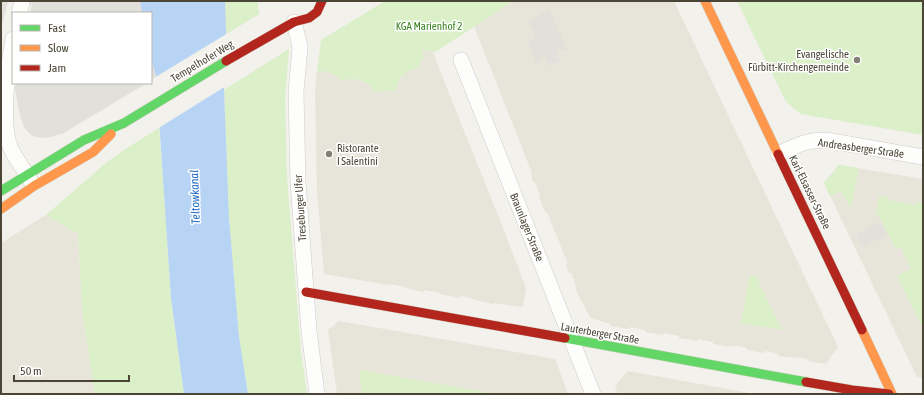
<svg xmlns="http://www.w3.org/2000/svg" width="924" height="395" font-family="'Asap Condensed',sans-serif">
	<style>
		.residential { fill: #e7e4d9 }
		.industrial { fill: #e2e0da }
		.green { fill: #dbefc9 }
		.water { fill: #b7d4f5 }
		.pier { fill: #f2f1ec }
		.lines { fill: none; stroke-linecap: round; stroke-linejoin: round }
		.street-casing { stroke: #ceccc6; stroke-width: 16 }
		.fast-casing { stroke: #d2d0c2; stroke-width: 10 }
		.slow-casing { stroke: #d2d0c2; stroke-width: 10 }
		.jam-casing { stroke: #d2d0c2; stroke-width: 10 }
		.street { stroke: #fdfdfc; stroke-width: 15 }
		.fast { stroke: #63d668; stroke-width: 9 }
		.slow { stroke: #ff974d; stroke-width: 9 }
		.jam { stroke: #b3261e; stroke-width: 9 }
		.poi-dot { fill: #858176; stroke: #fff; stroke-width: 1.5 }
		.labels { text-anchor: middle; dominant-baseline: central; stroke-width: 3; stroke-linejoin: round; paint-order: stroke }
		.park-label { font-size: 11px; fill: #3a8421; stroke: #fff }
		.poi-label { font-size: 11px; fill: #4a4536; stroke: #fff; text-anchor: end }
		.street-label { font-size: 11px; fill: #4a4536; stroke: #fff }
		.water-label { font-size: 12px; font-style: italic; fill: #216bc4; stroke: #fff }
	</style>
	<rect width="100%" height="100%" fill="#f2f1ec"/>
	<g class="residential">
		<path d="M514 1H674L838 347 826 364 808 361V359L794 357V358L778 356V354L771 352 765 351 764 353 747 350V348L738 346H732V347L713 344V342L698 339V341L679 338V336L664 333 663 335 645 332V330L630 327 629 329 610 326V324L591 318 587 312 583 303H582L575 287 576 286 574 280 571 273H569L566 265 568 264 547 212H545L539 196 540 195 535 182H533L531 174 532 173 474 26Z"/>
		<path d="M421 50 433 52 452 101 505 233 526 288 523 307 494 303 493 304 475 300V299L460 296 459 298 440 294V293L424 290V292L405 288V287L390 284 389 285 324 274 317 191 315 91 317 71 330 72 339 78 342 81 349 79 359 80 368 84 372 88 397 85 399 81 405 73 409 70 418 68 421 60Z"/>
		<path d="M839 165 923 179V378L917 377 824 183Z"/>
		<path d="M46 215 78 234 82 310 95 394H1V243Z"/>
		<path d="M339 321 555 359 568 394H337L328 330Z"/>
		<path d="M628 371 755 394H618L615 386Z"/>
	</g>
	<g class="industrial">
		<path d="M1 1H258V6L259 14 151 80V13H30L32 4 8 2 1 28Z"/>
		<path d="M549 9 567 50H556L560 61 549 66 544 55 537 64 528 44 536 35 529 22Z"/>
		<path d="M16 83H147L72 128 64 133 51 137 45 138 36 137 31 135 27 131 23 125 19 111 15 88Z"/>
		<path d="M880 222 887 235 862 247 856 235Z"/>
	</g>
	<g class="green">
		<path d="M225 1H258V6L259 14 226 34Z"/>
		<path d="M385 1H514L435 52 421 50 424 58 420 62 418 68C405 70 398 78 396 90L375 92C367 81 355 76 342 81 335 73 327 71 317 71L321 40Z"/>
		<path d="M737 1H923V135L801 114 786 102Z"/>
		<path d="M289 49V51L285 97 287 177 301 352 307 394H248L239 337 229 219 224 90Z"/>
		<path d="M159 128 164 192 171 298 184 394H95L82 310 78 234 46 215 107 162 124 150Z"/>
		<path d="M839 165 859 168 851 208 844 197 841 191 830 196 824 183Z"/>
		<path d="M879 196 889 197V200L914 205 915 202 923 203V329L897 276 911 269 901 247 896 249 879 216 876 213Z"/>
		<path d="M750 275 756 276 782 330 741 323Z"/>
		<path d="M359 370 498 394H362Z"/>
	</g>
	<path class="water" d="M140 1H225L226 34 224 90 229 218 239 337 248 394H184L171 298 156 75 151 59V13H142Z"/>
	<path class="pier" d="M228 33 226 86 157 129 154 78Z"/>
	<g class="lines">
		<defs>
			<g id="street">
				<path d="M19 13 22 3"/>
				<path d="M294 22 299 42 300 48 296 91 298 182 309 331 317 394"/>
				<path d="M13 39C8 67 0 124 11 149 17 161 26 172 32 183"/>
				<path d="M461 60 593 394"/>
				<path d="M778 154C796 146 805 140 826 140L923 157"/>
			</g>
			<g id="fast">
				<path d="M1 191 84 140 124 123 226 61"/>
				<path d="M565 338 806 382"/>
			</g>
			<g id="slow">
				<path d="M705 1 778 154"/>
				<path d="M1 209 34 186 93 152 111 134"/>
				<path d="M862 330 892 394"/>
			</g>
			<g id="jam">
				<path d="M226 61 294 22 309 18 317 12 322 1"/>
				<path d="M778 154 862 330"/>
				<path d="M306 292 565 338"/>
				<path d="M806 382 852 390 889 394"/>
			</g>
		</defs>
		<use href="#street" class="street-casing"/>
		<use href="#fast" class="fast-casing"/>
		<use href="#slow" class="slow-casing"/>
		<use href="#jam" class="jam-casing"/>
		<use href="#street" class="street"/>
		<use href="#fast" class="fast"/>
		<use href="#slow" class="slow"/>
		<use href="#jam" class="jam"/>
	</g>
	<g class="poi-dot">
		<circle cx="857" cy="60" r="4"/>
		<circle cx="329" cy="154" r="4"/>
	</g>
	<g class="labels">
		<g class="park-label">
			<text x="429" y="26">KGA Marienhof 2</text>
		</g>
		<g class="poi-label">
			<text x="849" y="54">Evangelische<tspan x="849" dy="13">Fürbitt-Kirchengemeinde</tspan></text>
			<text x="337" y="148" text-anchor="start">Ristorante<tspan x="337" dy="13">I Salentini</tspan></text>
		</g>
		<g class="street-label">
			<text transform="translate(202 61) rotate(-31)">Tempelhofer Weg</text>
			<text transform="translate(861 148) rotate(8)">Andreasberger Straße</text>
			<text transform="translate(810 192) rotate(64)">Karl-Elsasser-Straße</text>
			<text transform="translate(300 208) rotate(-94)">Treseburger Ufer</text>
			<text transform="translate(527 227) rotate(68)">Braunlager Straße</text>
			<text transform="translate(600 333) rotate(10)">Lauterberger Straße</text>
		</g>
		<g class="water-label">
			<text transform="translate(195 197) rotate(-92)">Teltowkanal</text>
		</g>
	</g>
	<rect width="924" height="395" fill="none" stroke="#4a4536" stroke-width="4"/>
	<rect x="12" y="12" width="140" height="72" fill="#ffffff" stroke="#b7b5af"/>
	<rect x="20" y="25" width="20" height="6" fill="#63d668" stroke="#b7b5af"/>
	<text x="48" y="32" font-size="12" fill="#4a4536">Fast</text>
	<rect x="20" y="45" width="20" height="6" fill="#ff974d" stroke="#b7b5af"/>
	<text x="48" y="52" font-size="12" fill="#4a4536">Slow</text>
	<rect x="20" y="65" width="20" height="6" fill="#b3261e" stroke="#b7b5af"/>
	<text x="48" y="72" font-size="12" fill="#4a4536">Jam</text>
	<path d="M14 375v6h115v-6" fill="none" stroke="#4a4536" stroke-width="2"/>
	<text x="20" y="375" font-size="12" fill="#4a4536" stroke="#ffffff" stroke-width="3" paint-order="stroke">50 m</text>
</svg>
